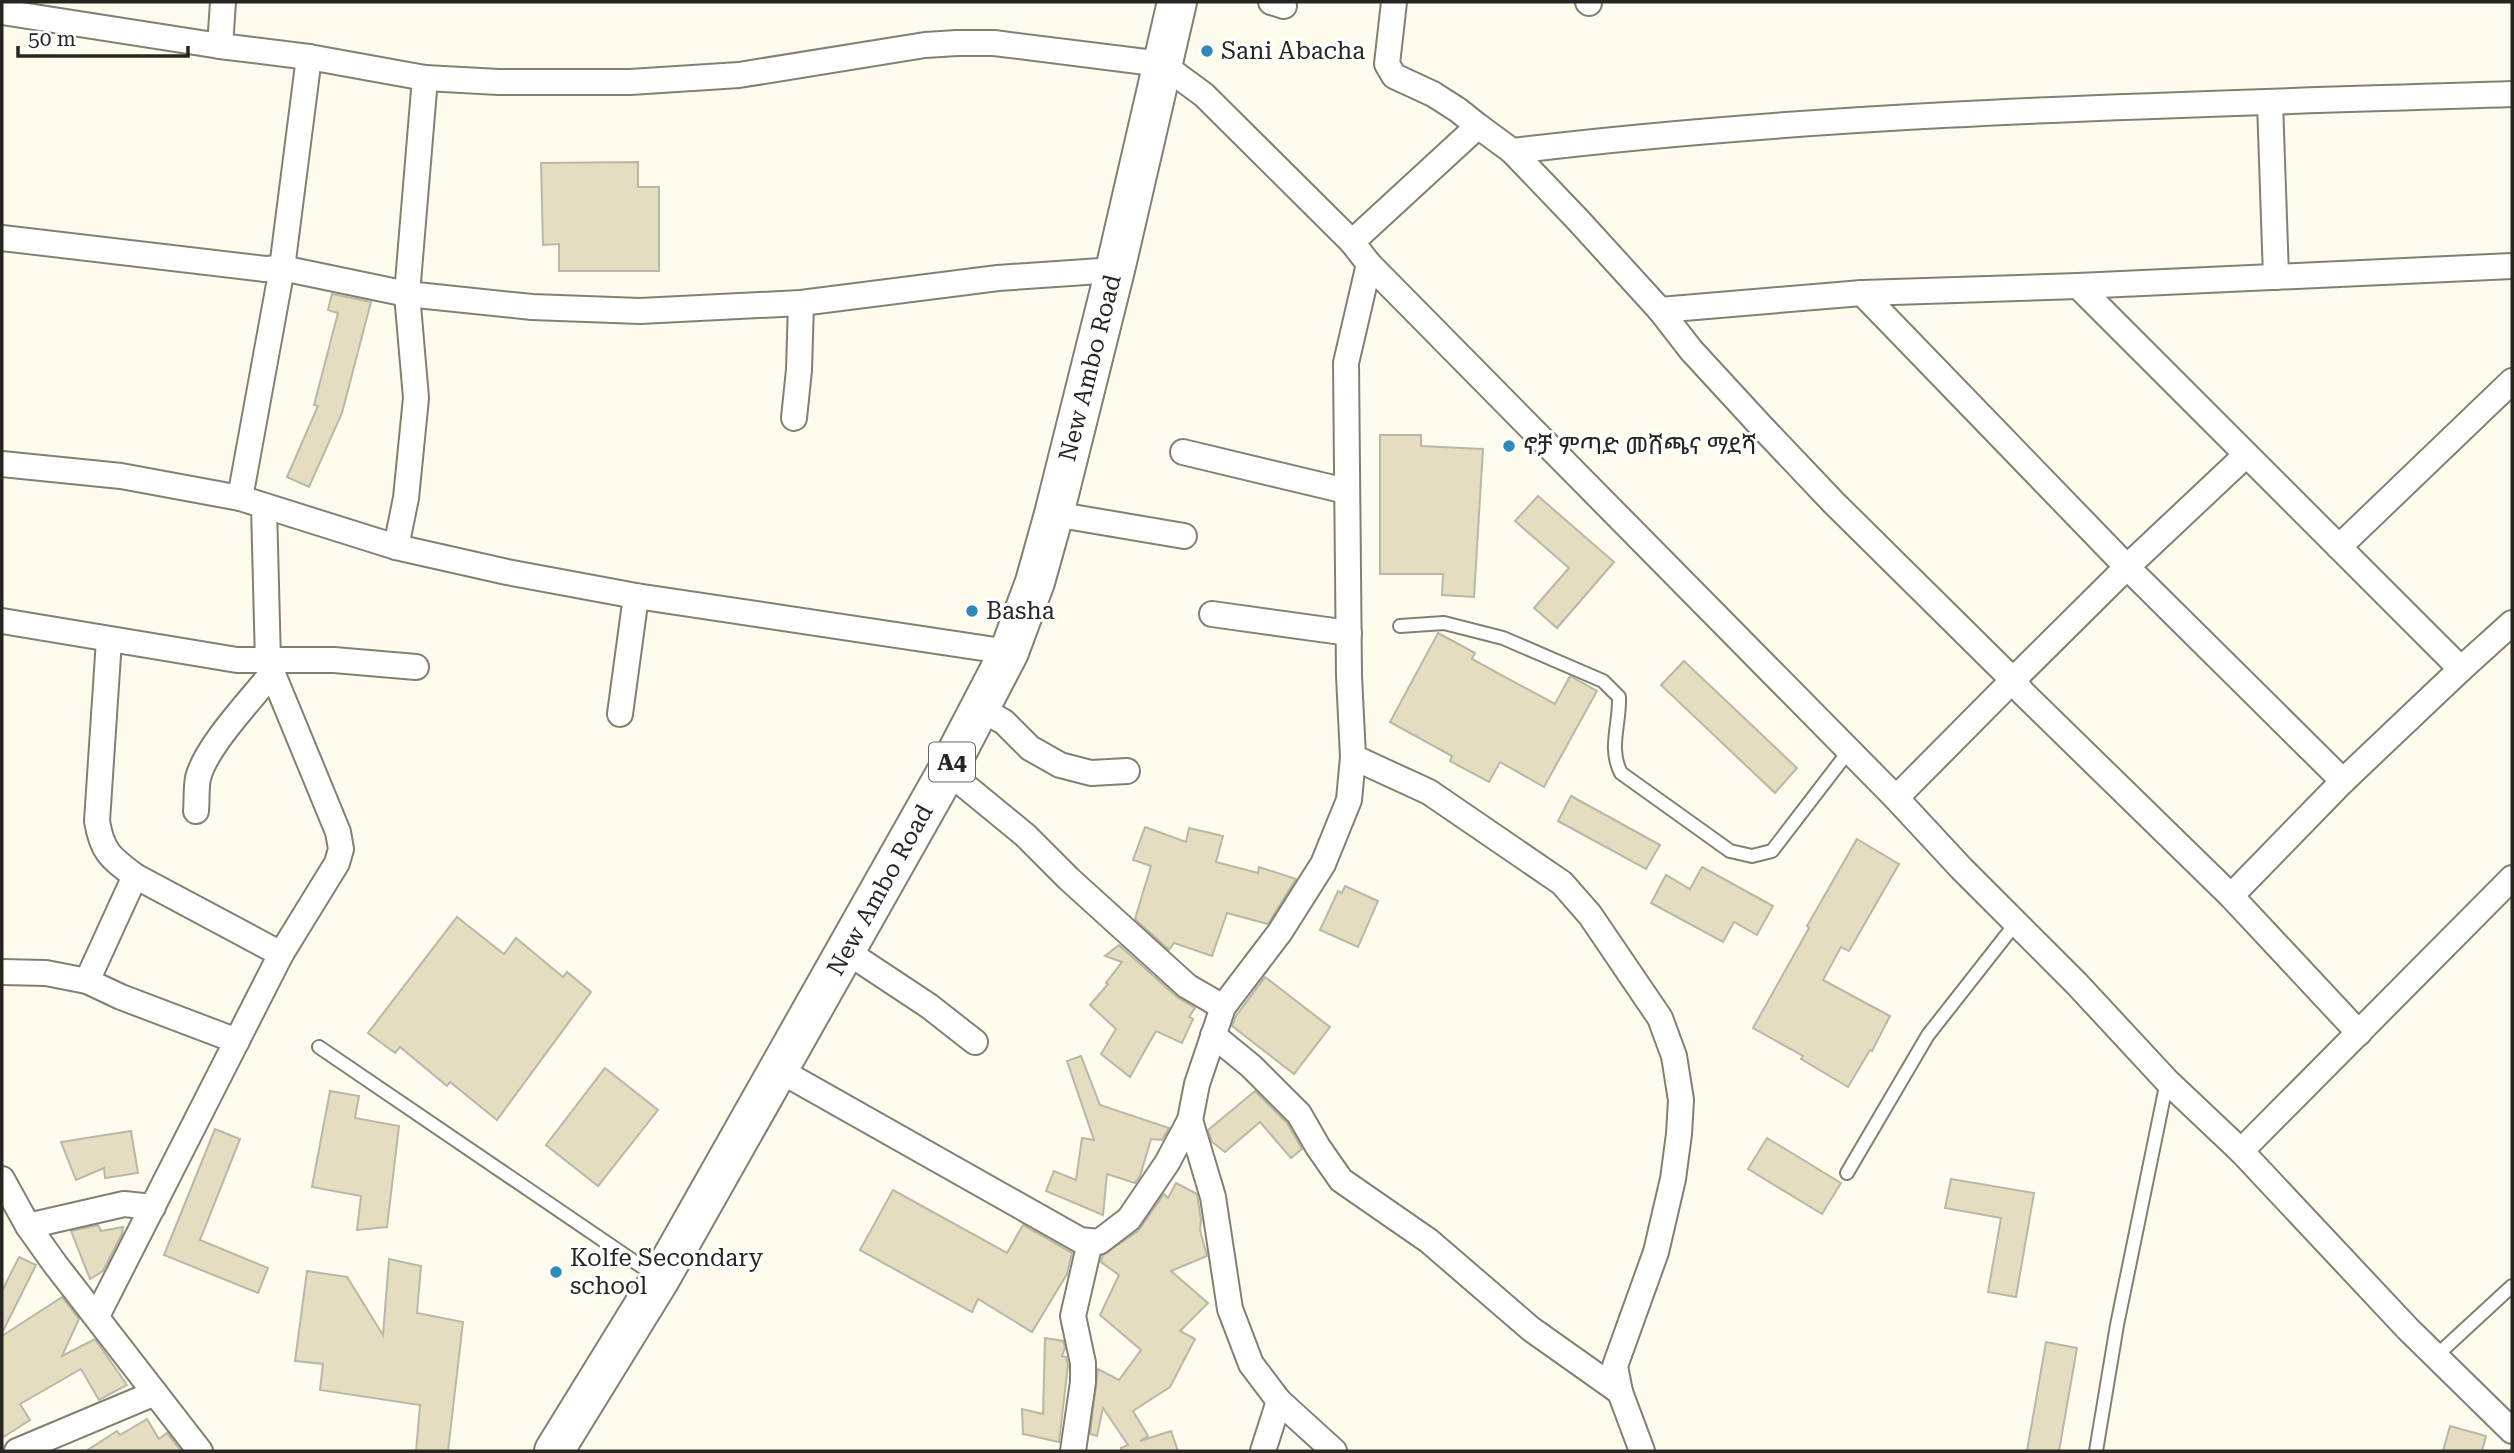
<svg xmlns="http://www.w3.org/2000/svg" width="2514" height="1453" font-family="'Roboto Serif','Noto Sans Ethiopic',serif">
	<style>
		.building { fill: #e4ddbf; stroke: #bab7a9; stroke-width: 2 }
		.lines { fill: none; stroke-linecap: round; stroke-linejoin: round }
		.service-casing { stroke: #838073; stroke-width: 16 }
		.minor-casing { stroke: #838073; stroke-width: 28 }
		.primary-casing { stroke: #838073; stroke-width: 42 }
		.service { stroke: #fff; stroke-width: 12 }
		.minor { stroke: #fff; stroke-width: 24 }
		.primary { stroke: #fff; stroke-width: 38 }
		.poi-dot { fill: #3089b7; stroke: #fff; stroke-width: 2.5 }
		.labels { text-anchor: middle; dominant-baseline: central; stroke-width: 6; stroke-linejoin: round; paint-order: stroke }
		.shield { fill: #fff; stroke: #676663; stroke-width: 2 }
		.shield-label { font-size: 23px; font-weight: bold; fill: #262520 }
		.poi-label { font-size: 24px; fill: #262520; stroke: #fff; text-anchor: start }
		.street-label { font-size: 24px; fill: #262520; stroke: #fff }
	</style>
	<rect width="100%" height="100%" fill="#fffced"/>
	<g class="building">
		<path d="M638 162V187H659V271H559V244L543 245 541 163Z"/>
		<path d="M332 294 371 302 342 413 309 487 287 477 318 406 314 405 338 313 328 310Z"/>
		<path d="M1380 435H1421V446L1483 449 1474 597 1442 595 1443 574H1380Z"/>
		<path d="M1538 496 1614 562 1557 628 1534 608 1569 568 1515 521Z"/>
		<path d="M1438 633 1475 653 1472 659 1555 704 1570 676 1597 691 1544 787 1500 762 1489 782 1450 761 1452 756 1390 722Z"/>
		<path d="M1684 661 1797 768 1775 793 1661 685Z"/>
		<path d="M1571 796 1660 845 1646 869 1558 821Z"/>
		<path d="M1145 827 1186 842 1189 828 1223 836 1216 862 1258 873 1259 867 1296 879 1268 924 1227 913 1212 956 1174 943 1169 950 1135 919 1151 866 1133 860Z"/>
		<path d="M1857 839 1899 864 1849 951 1841 947 1823 980 1890 1016 1872 1051 1870 1050 1848 1087 1801 1059 1803 1056 1753 1028 1809 928 1807 926Z"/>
		<path d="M1702 867 1773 906 1757 935 1734 922 1723 942 1651 903 1666 875 1690 889Z"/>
		<path d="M1345 886 1378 901 1358 947 1320 930 1338 891 1342 893Z"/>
		<path d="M457 917 504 954 516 938 563 977 567 972 591 992 497 1120 450 1082 447 1086 400 1047 395 1053 368 1033Z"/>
		<path d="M1119 945 1177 997 1195 1008 1189 1017 1193 1019 1182 1043 1156 1031 1130 1077 1101 1054 1116 1029 1090 1005 1108 984 1106 983 1122 962 1105 956Z"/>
		<path d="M1265 977 1330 1027 1294 1074 1232 1026 1236 1016Z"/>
		<path d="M1081 1056 1100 1105 1169 1128 1162 1140 1151 1139 1140 1176 1135 1183 1107 1174 1103 1215 1046 1191 1054 1171 1076 1180 1082 1138 1094 1140 1067 1061Z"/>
		<path d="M605 1068 658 1110 598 1186 546 1145Z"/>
		<path d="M330 1091 359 1096 355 1118 399 1126 387 1227 357 1230 361 1196 312 1187Z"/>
		<path d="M1255 1091 1287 1123 1302 1149 1291 1158 1260 1122 1225 1152 1212 1142 1208 1130Z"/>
		<path d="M215 1129 240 1139 200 1240 268 1268 258 1293 164 1255Z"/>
		<path d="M131 1131 138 1173 105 1178 104 1168 76 1180 61 1142Z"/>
		<path d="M1767 1138 1841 1183 1822 1214 1748 1169Z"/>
		<path d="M1951 1179 2034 1193 2016 1297 1988 1292 2001 1218 1945 1208Z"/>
		<path d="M1176 1183 1197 1194 1201 1220 1200 1230 1207 1256 1171 1271 1208 1303 1180 1331 1195 1339 1170 1387 1133 1411 1148 1436 1140 1441 1171 1431 1178 1451H1121V1448L1128 1445 1103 1408 1097 1436 1090 1434 1098 1369 1119 1380 1141 1350 1100 1315 1119 1275 1101 1262 1103 1255 1138 1231 1164 1194 1168 1198Z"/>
		<path d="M893 1190 1007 1253 1023 1225 1072 1253 1067 1274 1032 1332 978 1299 972 1312 860 1250Z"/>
		<path d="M98 1225 101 1231 123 1227 122 1234 103 1271 90 1279 71 1231Z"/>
		<path d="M19 1257 36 1265 2 1333V1291Z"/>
		<path d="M389 1259 421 1266 417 1313 463 1322 448 1451H416L420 1405 320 1390 323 1364 295 1361 307 1271 347 1277 383 1335Z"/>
		<path d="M62 1297 79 1319 62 1356 95 1339 127 1385 99 1400 81 1369 20 1404 30 1420 2 1438V1336Z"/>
		<path d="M1045 1338 1063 1341 1065 1348 1062 1356 1066 1357 1068 1365 1059 1442 1023 1434 1022 1409 1043 1414Z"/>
		<path d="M2046 1342 2077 1348 2059 1451H2027Z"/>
		<path d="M147 1419 159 1439 167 1433 181 1451H86L117 1431 120 1435Z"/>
		<path d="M2450 1426 2486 1436 2482 1451H2443Z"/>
	</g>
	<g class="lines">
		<defs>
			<g id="service">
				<path d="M1400 626 1444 623 1503 638 1603 681 1619 697C1620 725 1608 748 1621 773L1730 851 1752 856 1772 851 1848 752"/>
				<path d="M319 1047 657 1277"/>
				<path d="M1847 1173 1928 1035 2016 923"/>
				<path d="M2436 1356 2512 1286"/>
				<path d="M2096 1451 2117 1325 2167 1081"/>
			</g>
			<g id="minor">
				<path d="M1271 2 1284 6"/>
				<path d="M1588 2 1589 3"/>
				<path d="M2 12 220 46 309 57 425 78 499 82H630L739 75 925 45 957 43H994L1162 64 1204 95 1352 242 1369 264 1896 798 1961 868 2077 984 2167 1081 2241 1151 2408 1329 2512 1431"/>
				<path d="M220 46 223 2"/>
				<path d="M2270 102 2276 277"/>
				<path d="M1478 126 1512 151 1578 220 1660 310 1691 350 1760 425 1833 502 2013 680 1896 798"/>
				<path d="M1512 151C1844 111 2179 105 2512 94"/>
				<path d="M2 238 265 269 282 268 407 294 532 307 640 311 801 303 998 278 1115 270"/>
				<path d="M1352 242 1478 126 1458 110 1433 94 1394 76 1387 64 1394 2"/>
				<path d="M2078 286 2512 266"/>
				<path d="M1862 293 2127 567 2343 781"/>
				<path d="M1660 310 1862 293 2078 286 2461 669 2343 781 2231 896"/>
				<path d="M794 418 799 370 801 303"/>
				<path d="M1183 452 1346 491"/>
				<path d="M2246 455 2127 567 2013 680 2023 693 2231 896 2359 1033"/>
				<path d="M2 464 121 476 240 498 396 547 507 572 636 596 1009 652"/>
				<path d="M240 498 282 268 309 57"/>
				<path d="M1054 514 1184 536"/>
				<path d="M396 547 406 498 416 398 407 294 425 78"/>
				<path d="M2339 547 2512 381"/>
				<path d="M1212 614 1349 633"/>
				<path d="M2 621 237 660H334L416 667"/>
				<path d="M109 640 97 821C102 852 111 858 135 876"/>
				<path d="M2461 669 2512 623"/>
				<path d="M981 709 1004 722 1030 748 1060 765 1091 773 1127 771"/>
				<path d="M620 714 636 596"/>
				<path d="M1353 757 1429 792 1562 883 1590 915 1660 1018 1674 1056 1681 1100 1679 1134 1673 1179 1656 1252 1615 1366 1620 1392 1642 1451"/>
				<path d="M947 771 1025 835 1069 879 1187 986 1223 1007"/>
				<path d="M196 811C197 800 196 788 198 778 206 746 251 700 272 673"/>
				<path d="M846 951 929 1006 975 1042"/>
				<path d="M2 972 46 973 87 981 121 997 237 1041"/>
				<path d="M87 981 135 876 281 954"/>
				<path d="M1213 1035 1251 1066 1299 1114 1318 1147 1341 1180 1429 1241 1531 1329 1620 1392"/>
				<path d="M779 1070 1080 1240 1099 1242 1129 1219 1167 1163 1190 1120 1197 1084 1223 1007 1280 932 1323 864 1349 800 1353 757 1349 676 1346 363 1369 264"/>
				<path d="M1190 1120 1213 1197 1230 1309 1251 1364 1279 1401 1334 1451"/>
				<path d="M2241 1151 2512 878"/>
				<path d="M2 1179 28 1226 55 1264 200 1451"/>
				<path d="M28 1226 124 1204 153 1207"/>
				<path d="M97 1316 281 954 337 863 341 849 338 832 268 662 264 507"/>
				<path d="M17 1451 155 1393"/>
				<path d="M1073 1451 1083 1382V1363L1073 1316 1090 1242"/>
				<path d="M1263 1451 1279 1401"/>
			</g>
			<path id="primary" d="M554 1451 660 1279 947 771 1009 652 1035 582 1054 514 1115 270 1177 2"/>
		</defs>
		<use href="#service" class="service-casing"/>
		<use href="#minor" class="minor-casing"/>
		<use href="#primary" class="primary-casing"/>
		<use href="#service" class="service"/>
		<use href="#minor" class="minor"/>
		<use href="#primary" class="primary"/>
	</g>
	<g class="poi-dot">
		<circle cx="1207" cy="51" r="7"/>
		<circle cx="1509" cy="446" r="7"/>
		<circle cx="972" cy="611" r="7"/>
		<circle cx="556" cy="1272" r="7"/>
	</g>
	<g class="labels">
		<rect class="shield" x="929" y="742.5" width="46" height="39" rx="5"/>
		<g class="shield-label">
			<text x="952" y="762">A4</text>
		</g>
		<g class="poi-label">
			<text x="1221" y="51">Sani Abacha</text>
			<text x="1523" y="446">ኖቻ ምጣድ መሸጫና ማደሻ</text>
			<text x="986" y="611">Basha</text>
			<text x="570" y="1258">Kolfe Secondary<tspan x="570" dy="28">school</tspan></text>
		</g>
		<g class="street-label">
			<text transform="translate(1090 368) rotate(-76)">New Ambo Road</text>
			<text transform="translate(880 890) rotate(-61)">New Ambo Road</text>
		</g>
	</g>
	<rect width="2514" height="1453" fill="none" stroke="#262520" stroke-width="7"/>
	<path d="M18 46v10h170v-10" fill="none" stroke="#262520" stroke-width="3.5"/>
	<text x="28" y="46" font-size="21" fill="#262520" stroke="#ffffff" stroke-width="5" paint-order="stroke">50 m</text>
</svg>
